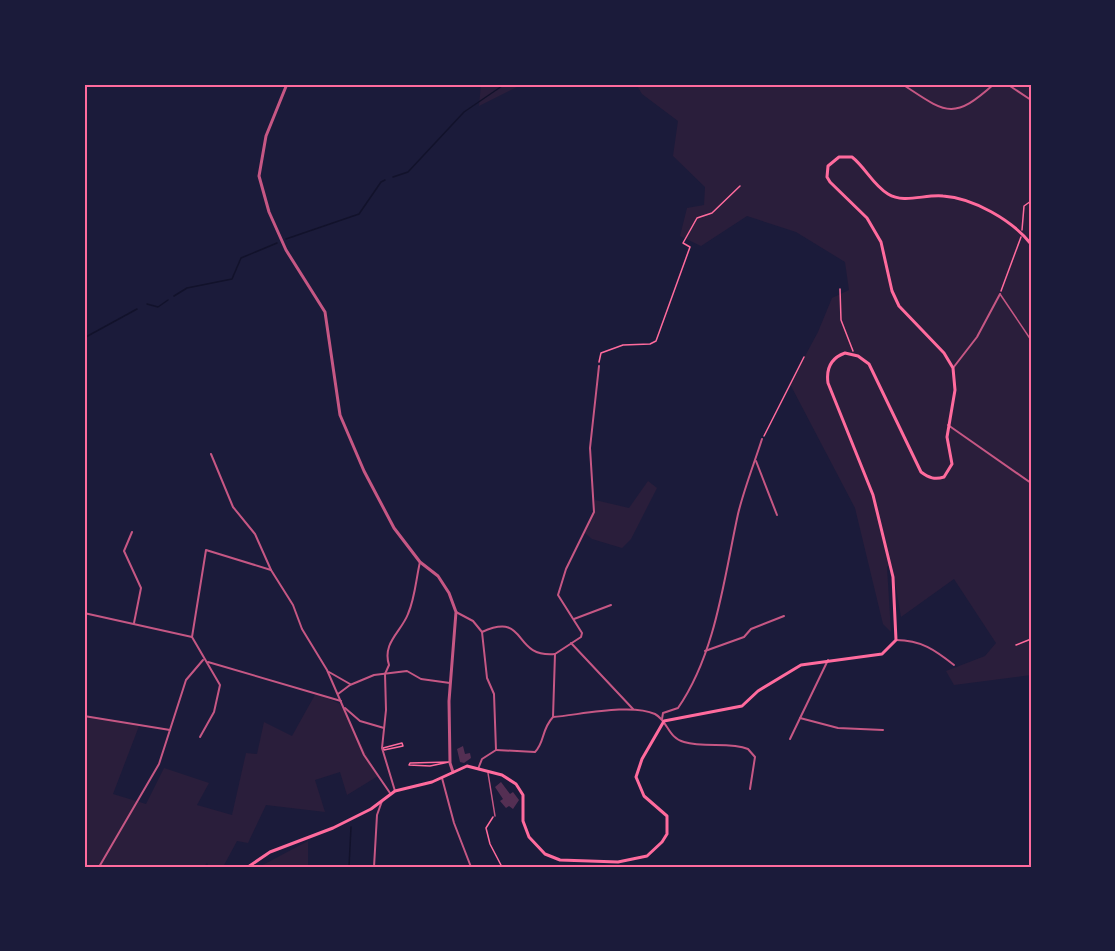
<svg xmlns="http://www.w3.org/2000/svg" width="1115" height="951" font-family="'Exo 2',sans-serif">
	<style>
		.green { fill: #2a1e3b }
		.lines { fill: none; stroke-linecap: round; stroke-linejoin: round }
		.stream { stroke: #12122b; stroke-width: 1.5 }
		.building { fill: #542f53 }
		.path { stroke: #ff6b9d; stroke-width: 1.5 }
		.service { stroke: #c65784; stroke-width: 1.5 }
		.minor { stroke: #c65784; stroke-width: 2 }
		.tertiary { stroke: #c65784; stroke-width: 3 }
		.secondary { stroke: #ff6b9d; stroke-width: 3 }
		.neatline { fill: none; stroke: #ff6b9d; stroke-width: 2 }
	</style>
	<rect width="100%" height="100%" fill="#1b1b3a"/>
	<g class="green">
		<path d="M481 84H523L479 106Z"/>
		<path d="M636 84H1031V675L954 685 946 671 985 656 996 643 954 579 901 617 892 565 887 567 891 632 883 624 855 508 790 384 818 332 832 298 849 290 845 262 796 232 747 216 701 246 680 236 687 208 704 205 705 187 673 156 678 121 642 94Z"/>
		<path d="M648 481 657 488 631 539 622 548 592 539 584 532 594 512 595 500 629 508Z"/>
		<path d="M316 693 340 704 378 776 347 795 340 772 315 780 325 812 266 805 248 843 237 841 223 867H209L207 863 203 867 84 866V716L139 726 113 794 146 804 164 768 209 783 197 805 232 815 246 753 257 754 264 722 292 736Z"/>
		<path d="M308 841V867H259Z"/>
	</g>
	<g class="lines">
		<g class="stream">
			<path d="M393 177 408 172 464 112 505 84"/>
			<path d="M286 239 359 214 381 182 385 180"/>
			<path d="M174 296 187 288 232 279 241 258 277 243"/>
			<path d="M147 304 158 307 168 300"/>
			<path d="M84 338 137 309"/>
			<path d="M349 867 351 827"/>
		</g>
	</g>
	<g class="building">
		<path d="M463 746 465 754 470 753 471 758 464 763 460 762 457 749Z"/>
		<path d="M501 782 510 794 513 792 519 800 513 809 509 806 506 808 500 801 503 799 495 787Z"/>
	</g>
	<g class="lines">
		<g class="path">
			<path d="M1022 230 1024 206 1031 201"/>
			<path d="M840 289 841 320 853 351"/>
			<path d="M1001 291 1021 237"/>
			<path d="M599 362 601 353 623 345 650 344 656 341 690 247 683 243 697 218 712 213 740 186"/>
			<path d="M764 436 804 357"/>
			<path d="M1016 645 1031 639"/>
			<path d="M402 743 403 746 384 750 383 748Z"/>
			<path d="M449 762 430 766 409 765 410 763Z"/>
			<path d="M493 817 486 828 490 844 502 867"/>
		</g>
		<g class="service">
			<path d="M1000 294 1031 340"/>
			<path d="M488 773 495 816"/>
		</g>
		<g class="minor">
			<path d="M902 84C945 112 952 122 994 84"/>
			<path d="M1007 84 1031 100"/>
			<path d="M953 368 977 337 1000 294"/>
			<path d="M948 425 1031 483"/>
			<path d="M211 454 233 507 255 534 271 570 293 605 302 629 327 670 364 755 390 793"/>
			<path d="M756 461 777 515"/>
			<path d="M132 532 124 551 141 588 134 623"/>
			<path d="M456 612 473 621 482 632 487 678 494 694 496 750"/>
			<path d="M84 613 192 637"/>
			<path d="M574 619 611 605"/>
			<path d="M482 632C529 611 511 658 555 654"/>
			<path d="M192 637 206 550 271 570"/>
			<path d="M192 637 220 685 214 712 200 737"/>
			<path d="M896 640C921 640 935 650 954 665"/>
			<path d="M571 643 633 709"/>
			<path d="M705 651 744 637 751 629 784 616"/>
			<path d="M208 662 341 701"/>
			<path d="M329 672 350 684"/>
			<path d="M338 694 350 685 374 675 407 671 421 679 450 683"/>
			<path d="M345 708 360 721 384 728"/>
			<path d="M84 716 170 730"/>
			<path d="M553 717 555 654 581 637 582 633 558 595 566 569 594 512 590 448 599 366"/>
			<path d="M800 718 838 728 883 730"/>
			<path d="M662 719 663 713 678 708C716 653 724 578 738 514 744 489 754 464 762 439"/>
			<path d="M790 739 828 660"/>
			<path d="M496 750 535 752C545 742 541 730 553 717 579 715 631 703 655 714 668 721 668 738 684 742 704 748 730 742 748 749L755 757 750 789"/>
			<path d="M478 769 482 759 496 750"/>
			<path d="M442 778 454 823 471 867"/>
			<path d="M395 791 382 748 386 710 385 674 389 665C382 643 401 632 408 614 415 598 416 579 420 562"/>
			<path d="M99 867 159 764 186 680 203 660"/>
			<path d="M374 867 377 815 382 801"/>
		</g>
		<path class="tertiary" d="M287 84 266 136 259 176 269 212 286 250 325 312 340 415 364 471 394 528 420 562 438 576 449 593 456 612 449 701 450 763 453 772"/>
		<path class="secondary" d="M248 867 270 852 333 828 371 809 395 791 432 782 467 766 502 775 516 784 523 795V821L529 837 545 854 560 860 618 862 647 856 662 842 667 834V816L644 796 636 777 642 759 664 721 742 706 758 691 801 665 882 654 896 640 893 577 873 495 828 383C826 369 831 358 845 353L858 356 869 364 921 472C929 478 935 480 944 477L952 464 947 437 955 390 953 368 944 353 899 306 892 291 881 242 867 218 830 182 827 177 828 166 839 157H852C865 167 873 185 888 194 904 204 925 194 943 196 973 198 1012 220 1031 244"/>
	</g>
	<rect width="1115" height="951" fill="none" stroke="#1b1b3a" stroke-width="171"/>
	<rect x="86" y="86" width="944" height="780" class="neatline"/>
</svg>
